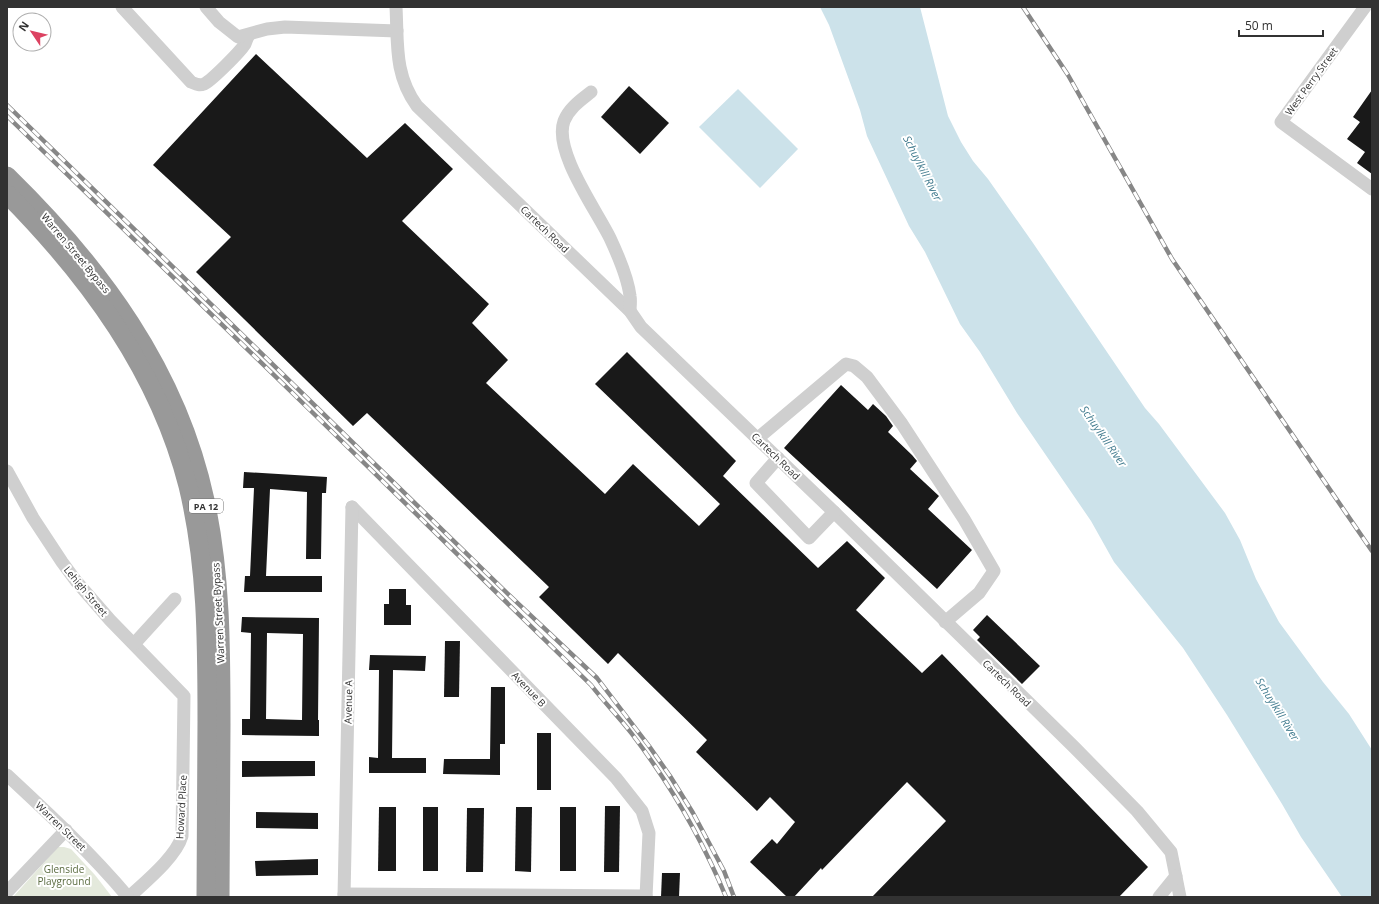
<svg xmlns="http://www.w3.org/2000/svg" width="1379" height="904" font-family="'Open Sans',sans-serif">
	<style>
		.green { fill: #e4e9dc }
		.water { fill: #cce2ea }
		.building { fill: #191919; fill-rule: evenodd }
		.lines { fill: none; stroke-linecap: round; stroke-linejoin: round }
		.minor { stroke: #cfcfcf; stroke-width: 13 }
		.highway { stroke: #999; stroke-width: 19 }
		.rail-casing { stroke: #878787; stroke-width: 4.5 }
		.rail { stroke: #fff; stroke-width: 3; stroke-dasharray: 9; stroke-linecap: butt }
		.labels { text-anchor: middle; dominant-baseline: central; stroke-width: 4; stroke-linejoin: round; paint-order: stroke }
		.shield { fill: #fff; stroke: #707070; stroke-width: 1 }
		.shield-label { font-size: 9px; font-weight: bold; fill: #323232 }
		.street-label { font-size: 10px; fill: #323232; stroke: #fff }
		.park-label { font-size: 10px; fill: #5b6c41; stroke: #fff }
		.water-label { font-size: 11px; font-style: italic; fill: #447d90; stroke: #fff }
	</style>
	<rect width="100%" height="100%" fill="#fff"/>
	<path class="green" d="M58 847H64L71 849 95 875 112 897H13Z"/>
	<g class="water">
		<path d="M820 7H920L948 116 961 142 973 161 988 179 1033 243 1145 408 1159 424 1225 513 1240 540 1256 579 1279 622 1323 682 1349 714 1372 750V897H1342L1301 837 1282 804 1227 715 1183 648 1114 562 1091 521 1017 413 980 352 960 324 925 252 909 226 867 136 860 110 829 25Z"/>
		<path d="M738 89 798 149 760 188 699 127Z"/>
	</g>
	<g class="building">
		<path d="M256 54 367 158 405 123 453 169 402 221 489 304 472 323 508 360 486 383 605 494 633 464 699 526 720 504 595 384 627 352 736 461 723 476 818 568 847 541 885 578 856 610 922 673 942 654 1148 867 1119 897H872L946 821 907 782 822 870 821 868 794 897H787L750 862 772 839 777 844 795 822 770 797 757 811 696 752 707 740 618 653 608 664 539 597 549 587 367 413 353 426 196 272 231 237 153 165Z"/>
		<path d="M629 86 669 123 640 154 601 117Z"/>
		<path d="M1372 90V174L1357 163 1365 152 1347 139 1360 122 1353 117Z"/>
		<path d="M841 385 868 410 873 404 886 416 893 426 888 432 912 455 917 461 910 469 939 496 928 509 972 550 937 589 784 448Z"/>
		<path d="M244 472 327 477 326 493H322L321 559H306L307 492 270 489 266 576H322V592H244L245 576H250L254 488H243Z"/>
		<path d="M389 589H406V605H411V625H384V604H389Z"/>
		<path d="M987 615 1040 666 1022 684 977 640 980 637 973 630Z"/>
		<path d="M242 617 319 618 318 720H319V736L242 735V719H250L251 633 241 632ZM267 633 303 634 302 720 266 719Z"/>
		<path d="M445 641H460L459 697H444Z"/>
		<path d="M370 655 426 656 425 671 393 670 392 758H426V773H369V757L378 758 379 670H369Z"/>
		<path d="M491 687H505V744H500V775L443 774 444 759H490Z"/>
		<rect x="537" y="733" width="14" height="57"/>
		<path d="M242 761H315V776L242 777Z"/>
		<path d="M605 806H620L619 872H604Z"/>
		<path d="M379 807H396V871H378Z"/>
		<rect x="423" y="807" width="15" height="64"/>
		<path d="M516 807H532L531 872 515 871Z"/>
		<rect x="560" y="807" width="16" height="64"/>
		<path d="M467 808H484L483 872H466Z"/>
		<path d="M256 812 318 813V829L256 828Z"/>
		<path d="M318 859V875L256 876 255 861Z"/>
		<path d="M662 873H680L679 897H661Z"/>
	</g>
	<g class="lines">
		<g class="minor">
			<path d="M122 7 191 82C196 84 199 86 204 84 211 81 240 52 245 44 246 41 247 38 249 35"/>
			<path d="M206 7 219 22 238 37 267 29 285 27 397 31"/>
			<path d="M396 7C398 44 394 74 417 106L630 311 641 327 834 512 1074 747 1137 811 1171 852 1180 897"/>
			<path d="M1365 7 1281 122 1372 189"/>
			<path d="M591 92C581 100 569 108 564 121 553 151 597 211 610 238 617 253 628 279 630 296 631 301 630 306 630 311"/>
			<path d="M757 439 846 364 854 366 867 377 902 424 964 519 994 571 979 593 945 622"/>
			<path d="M778 458 756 483 809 538 834 512"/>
			<path d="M7 471 33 518 62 562 76 581 110 620 184 696 182 836C176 857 145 882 129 897"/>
			<path d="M352 507 616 778 642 811 649 833 646 897"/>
			<path d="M134 644 175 599"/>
			<path d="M7 775C49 814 91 853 128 897"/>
			<path d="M7 892 66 830"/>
			<path d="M344 894 646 896"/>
			<path d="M344 897 352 507"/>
			<path d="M1159 897 1176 876"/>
		</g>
		<g class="highway">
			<path d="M7 176C100 267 177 370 205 500 221 574 221 649 221 724 221 781 220 839 220 897"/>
			<path d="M7 194C89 277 159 372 188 486 207 565 207 641 207 721 207 780 206 838 206 897"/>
		</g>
		<defs>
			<g id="rail">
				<path d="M1023 7 1068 75 1172 259 1372 551"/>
				<path d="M7 105 507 593 597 678 649 746 670 776 693 813 724 871 734 897"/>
				<path d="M7 116 312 412 591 685C604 702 619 717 632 734 670 784 702 839 726 897"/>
			</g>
		</defs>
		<use href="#rail" class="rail-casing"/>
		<use href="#rail" class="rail"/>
	</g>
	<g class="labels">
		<rect class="shield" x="189" y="499" width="34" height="14" rx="3"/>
		<g class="shield-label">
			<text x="206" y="506">PA 12</text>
		</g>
		<g class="street-label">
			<text transform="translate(1311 81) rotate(-54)">West Perry Street</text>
			<text transform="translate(545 229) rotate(44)">Cartech Road</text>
			<text transform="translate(76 253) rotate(50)">Warren Street Bypass</text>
			<text transform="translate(776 456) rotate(44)">Cartech Road</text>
			<text transform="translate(86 591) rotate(50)">Lehigh Street</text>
			<text transform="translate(218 613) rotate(-93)">Warren Street Bypass</text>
			<text transform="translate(1007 683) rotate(44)">Cartech Road</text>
			<text transform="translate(529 689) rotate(46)">Avenue B</text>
			<text transform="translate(348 702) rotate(-89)">Avenue A</text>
			<text transform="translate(181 807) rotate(-87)">Howard Place</text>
			<text transform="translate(61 826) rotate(44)">Warren Street</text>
		</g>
		<g class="park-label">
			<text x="64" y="869">Glenside<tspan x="64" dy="12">Playground</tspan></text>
		</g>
		<g class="water-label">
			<text transform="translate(923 168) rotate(63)">Schuylkill River</text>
			<text transform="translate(1104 436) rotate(55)">Schuylkill River</text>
			<text transform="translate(1278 709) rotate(58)">Schuylkill River</text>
		</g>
	</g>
	<rect width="1379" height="904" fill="none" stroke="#323232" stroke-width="16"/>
	<g transform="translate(32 32) rotate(305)"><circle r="19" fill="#ffffff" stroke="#adadad"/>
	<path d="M0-3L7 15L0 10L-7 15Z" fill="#dc4261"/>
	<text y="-6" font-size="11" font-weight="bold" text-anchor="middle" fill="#323232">N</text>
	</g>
	<path d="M1239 30v6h84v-6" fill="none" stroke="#323232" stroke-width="2"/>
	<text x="1245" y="30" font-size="12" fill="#323232" stroke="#ffffff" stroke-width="3" paint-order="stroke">50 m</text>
</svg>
